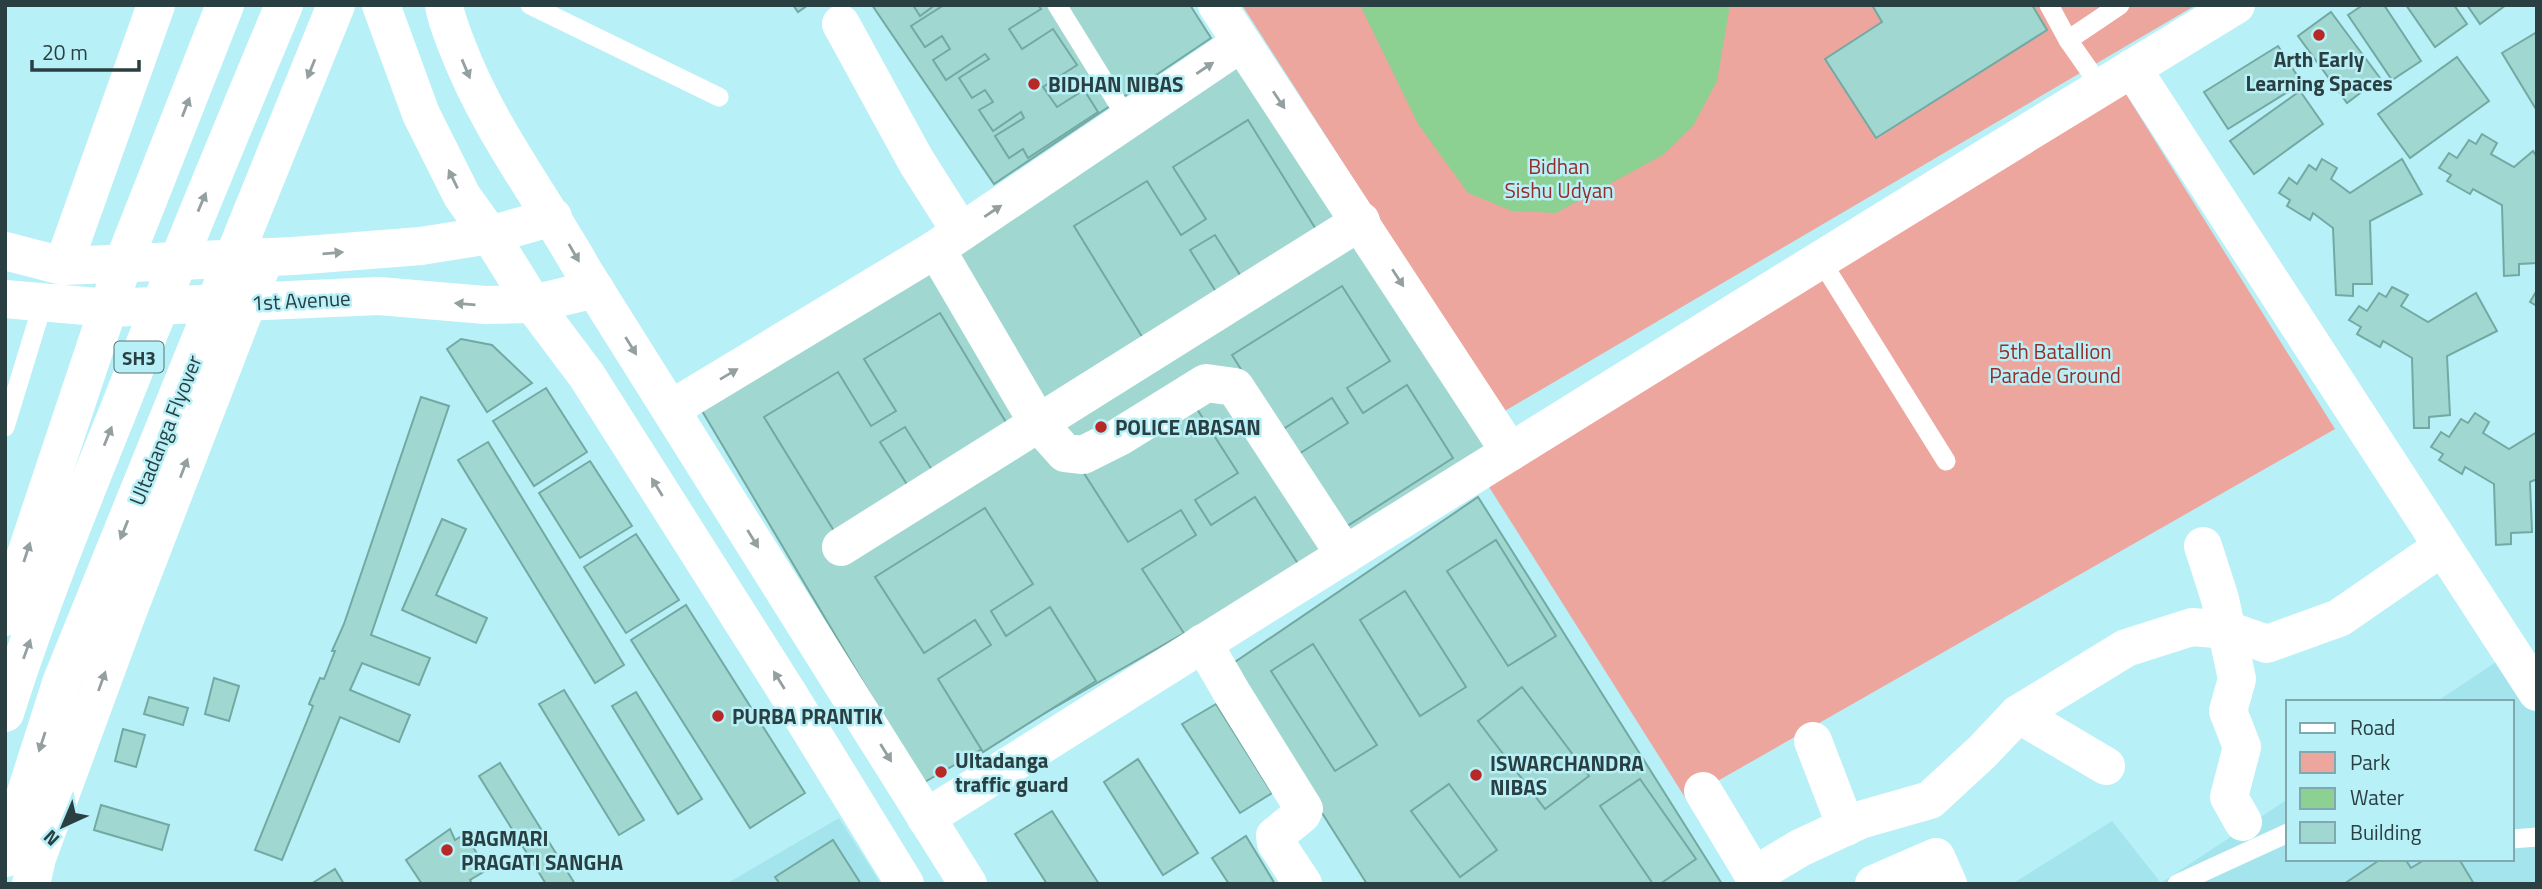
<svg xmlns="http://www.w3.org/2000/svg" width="2542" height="889" font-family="'Titillium Web',sans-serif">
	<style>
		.built { fill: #a3e4ed }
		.green { fill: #eca69e }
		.water { fill: #8cd092 }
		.building { fill: #a0d8d1; stroke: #73a9a3; stroke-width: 2 }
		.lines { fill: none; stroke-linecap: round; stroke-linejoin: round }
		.lane { stroke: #fff; stroke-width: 19 }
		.street { stroke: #fff; stroke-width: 38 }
		.secondary { stroke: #fff; stroke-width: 38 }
		.primary { stroke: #fff; stroke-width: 38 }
		.oneway { fill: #949fa0 }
		.poi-dot { fill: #b72827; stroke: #b8f0f8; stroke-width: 2.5 }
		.labels { text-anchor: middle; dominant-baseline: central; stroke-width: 5; stroke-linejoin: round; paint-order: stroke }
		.shield { fill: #b8f0f8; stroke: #547479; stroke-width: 2 }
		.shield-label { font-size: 19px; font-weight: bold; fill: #293f42 }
		.poi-label { font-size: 21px; font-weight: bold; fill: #293f42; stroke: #b8f0f8; text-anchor: start }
		.park-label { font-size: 21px; fill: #962d29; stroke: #b8f0f8 }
		.street-label { font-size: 21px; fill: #293f42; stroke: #b8f0f8 }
	</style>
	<rect width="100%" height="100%" fill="#b8f0f8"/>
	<g class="built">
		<path d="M2499 660 2537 715V884H2012L2112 821 2161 883 2288 799V859H2512V702H2436Z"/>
		<path d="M839 818 881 884H726Z"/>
	</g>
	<g class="green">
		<path d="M1242 5H2196L1503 412Z"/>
		<path d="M2124 91 2335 429 1686 799 1484 479Z"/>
	</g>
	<path class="water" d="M1360 5H1730L1717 81 1693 126 1663 155 1556 213 1512 211 1468 193 1418 124Z"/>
	<g class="building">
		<path d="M793 5H808L798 12Z"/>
		<path d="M872 5H1190L1211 38 994 184Z"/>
		<path d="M913 5H935L920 16Z"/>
		<path d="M944 5H1038L1041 9 1009 29 1022 49 1053 29 1077 65 1043 87 1057 107 1084 90 1098 112 1028 158 1023 149 1009 158 995 136 1024 118 1021 112 993 131 979 110 993 102 985 90 972 98 959 78 989 59 985 54 946 80 933 60 950 49 942 36 925 47 911 26Z"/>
		<path d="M1872 5H2032L2047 30 1876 138 1825 59 1882 22Z"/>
		<path d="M2363 5H2384L2421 61 2392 80 2348 15Z"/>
		<path d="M2406 5H2454L2467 24 2435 47Z"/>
		<path d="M2467 5H2506L2480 24Z"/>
		<path d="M2331 12 2380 78 2347 103 2298 36Z"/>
		<path d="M2537 32V111L2502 53Z"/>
		<path d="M2278 46 2302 83 2228 129 2204 92Z"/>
		<path d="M2457 57 2489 101 2410 158 2378 114Z"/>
		<path d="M1248 59 1505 449 923 783 698 404Z"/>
		<path d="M2300 91 2323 124 2254 174 2230 141Z"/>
		<path d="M1248 120 1317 231 1242 278 1215 235 1190 250 1218 295 1144 340 1074 226 1147 181 1181 235 1206 219 1173 167Z"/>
		<path d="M2482 134 2497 143 2491 154 2514 167 2533 151 2537 157V263L2519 264V275L2504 276 2502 205 2473 189 2470 194 2447 181 2451 175 2439 168 2449 153 2457 158 2469 140 2476 144Z"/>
		<path d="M2322 159 2337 168 2331 179 2350 193 2402 159 2422 194 2370 221 2372 284H2353V296L2336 295 2333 228 2313 213 2310 220 2287 206 2290 200 2279 193 2289 178 2297 184 2309 165 2316 170Z"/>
		<path d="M1342 286 1390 361 1347 388 1363 413 1407 385 1453 458 1341 530 1294 457 1348 423 1332 398 1280 431 1232 355Z"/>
		<path d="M2392 287 2408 295 2401 306 2428 322 2476 293 2497 331 2447 356 2450 415 2429 417V428H2414L2412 358 2383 341 2380 347 2357 334 2361 327 2349 320 2359 306 2367 311 2379 293 2386 297Z"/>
		<path d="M2537 290V306L2530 302Z"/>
		<path d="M940 313 1007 424 932 470 905 427 880 442 908 486 834 531 764 417 838 372 871 426 896 411 864 359Z"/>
		<path d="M461 339 492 345 532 383 487 412 447 349Z"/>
		<path d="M546 388 587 452 534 486 493 421Z"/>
		<path d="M421 397 449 406 371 635 430 658 419 685 362 663 350 690 410 715 399 742 340 717 282 860 255 850 313 706 309 704 320 678 324 679 335 651H332L344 624Z"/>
		<path d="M1190 398 1238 473 1195 500 1211 525 1255 497 1302 570 1189 641 1142 569 1196 535 1181 510 1128 542 1080 467Z"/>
		<path d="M2475 413 2489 422 2483 433 2509 449 2537 432V479L2530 482 2532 532 2511 533V544L2496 545 2494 484 2465 467 2462 474 2439 460 2443 454 2431 447 2441 432 2449 437 2461 419 2468 423Z"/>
		<path d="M488 442 624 665 595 683 458 460Z"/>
		<path d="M590 461 632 526 580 558 539 493Z"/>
		<path d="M1478 497 1722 884H1367L1229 666Z"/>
		<path d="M985 508 1033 584 991 611 1006 636 1050 607 1096 681 983 752 938 679 991 645 975 620 924 653 875 577Z"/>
		<path d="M442 519 466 529 436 595 487 618 476 643 402 610Z"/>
		<path d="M636 534 679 600 626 633 584 567Z"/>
		<path d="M1496 540 1556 636 1508 666 1447 571Z"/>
		<path d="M1405 591 1466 687 1420 716 1360 620Z"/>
		<path d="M686 605 805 793 750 828 631 640Z"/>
		<path d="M1313 644 1377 745 1335 771 1271 671Z"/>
		<path d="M214 678 239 686 229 721 205 714Z"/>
		<path d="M1522 687 1589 776 1545 809 1478 721Z"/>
		<path d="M564 690 644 820 619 835 539 704Z"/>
		<path d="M636 692 702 799 678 814 612 706Z"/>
		<path d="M149 697 188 708 183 725 144 714Z"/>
		<path d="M1216 704 1272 793 1240 813 1182 724Z"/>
		<path d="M123 729 145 735 136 767 115 761Z"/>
		<path d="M1138 759 1198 853 1163 875 1104 782Z"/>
		<path d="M500 763 575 884H546L479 776Z"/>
		<path d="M1640 779 1696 859 1660 884H1653L1600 806Z"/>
		<path d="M1449 784 1497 850 1460 877 1411 811Z"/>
		<path d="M101 805 169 825 162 850 94 830Z"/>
		<path d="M1052 811 1099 884H1047L1015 834Z"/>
		<path d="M450 829 455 840 465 834 487 870 470 880 472 884H422L406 860Z"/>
		<path d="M1246 836 1275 884H1229L1212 858Z"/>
		<path d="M833 840 861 884H780L775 877Z"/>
		<path d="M2381 859H2405L2411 868 2426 859H2459L2474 884H2344Z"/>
		<path d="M335 869 344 884H311Z"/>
	</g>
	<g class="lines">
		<g class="lane">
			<path d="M530 5 719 97"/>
			<path d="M1057 5 1128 120"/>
			<path d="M2049 5 2068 40 2101 87"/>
			<path d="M2068 40 2120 5"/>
			<path d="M1820 259 1946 461"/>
			<path d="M5 427 43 303"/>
			<path d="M2512 839 2537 837"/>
			<path d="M2177 884 2288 833"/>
		</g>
		<g class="street">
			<path d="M1217 5 1510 452"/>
			<path d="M841 24 916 161 961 232"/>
			<path d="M2132 68 2537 692"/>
			<path d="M936 249 1038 423 1065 453 1083 455 1119 437 1206 383 1235 387 1345 555"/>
			<path d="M63 266 156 5"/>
			<path d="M671 409 936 249 1241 43"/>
			<path d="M2203 546 2220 599 2237 679 2228 711 2242 747 2229 797 2243 822"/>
			<path d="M841 547 1361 221"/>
			<path d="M1203 643 1232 693 1304 809 1302 814 1275 836 1276 843 1303 884"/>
			<path d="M2018 714 2106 766"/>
			<path d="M1813 741 1846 827"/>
			<path d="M1703 791 1759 884"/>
			<path d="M926 818C1361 543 1797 273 2236 5"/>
			<path d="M1755 875 1800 848 1860 820 1930 800 1982 752 2018 714 2126 648 2192 627 2227 630 2267 644 2339 618 2442 547"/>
			<path d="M1874 884 1936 857 1948 884"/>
		</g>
		<g class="secondary">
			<path d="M381 5 421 114 462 196 490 235 533 304 587 376 789 695 905 884"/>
			<path d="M444 5C446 19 452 33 457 46 488 128 542 197 584 272L968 884"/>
			<path d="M5 251 63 266 293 256 421 246 490 235 553 217"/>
			<path d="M5 299 109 308 379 296 485 305 533 304 595 289"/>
			<path d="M5 617 124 261 225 5"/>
			<path d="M31 884 37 858 127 614 265 257"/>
		</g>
		<g class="primary">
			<path d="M5 713C37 612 77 513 117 414 171 277 227 141 284 5"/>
			<path d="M5 858 61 683 336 5"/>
		</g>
	</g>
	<defs><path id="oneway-solid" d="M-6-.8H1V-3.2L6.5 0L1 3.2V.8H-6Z" transform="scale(1.75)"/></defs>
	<g class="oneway">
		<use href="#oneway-solid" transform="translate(1205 68) rotate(-34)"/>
		<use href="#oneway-solid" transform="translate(311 69) rotate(112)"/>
		<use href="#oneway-solid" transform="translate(466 69) rotate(67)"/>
		<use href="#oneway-solid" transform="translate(1279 100) rotate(56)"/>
		<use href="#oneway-solid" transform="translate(186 107) rotate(-69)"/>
		<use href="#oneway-solid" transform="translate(453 179) rotate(-116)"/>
		<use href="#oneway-solid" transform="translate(202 202) rotate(-67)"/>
		<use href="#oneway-solid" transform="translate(993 211) rotate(-34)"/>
		<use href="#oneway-solid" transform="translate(333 253) rotate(-5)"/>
		<use href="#oneway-solid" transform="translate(574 253) rotate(60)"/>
		<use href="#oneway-solid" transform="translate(1398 278) rotate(57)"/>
		<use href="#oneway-solid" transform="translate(465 304) rotate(-175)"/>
		<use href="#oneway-solid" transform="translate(631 346) rotate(58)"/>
		<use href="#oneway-solid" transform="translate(729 374) rotate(-31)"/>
		<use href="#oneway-solid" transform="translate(108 436) rotate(-68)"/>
		<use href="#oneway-solid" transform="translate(184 468) rotate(-69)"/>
		<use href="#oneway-solid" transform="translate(657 487) rotate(-122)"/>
		<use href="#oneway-solid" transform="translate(124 530) rotate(112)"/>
		<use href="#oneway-solid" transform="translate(753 539) rotate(58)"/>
		<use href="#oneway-solid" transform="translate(27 552) rotate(-72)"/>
		<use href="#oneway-solid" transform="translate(27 649) rotate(-70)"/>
		<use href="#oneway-solid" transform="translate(779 680) rotate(-122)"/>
		<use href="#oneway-solid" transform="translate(102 681) rotate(-70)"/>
		<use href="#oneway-solid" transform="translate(42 742) rotate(108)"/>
		<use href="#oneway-solid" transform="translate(886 753) rotate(58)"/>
	</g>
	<g class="poi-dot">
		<circle cx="2319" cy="35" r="7"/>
		<circle cx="1034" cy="84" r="7"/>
		<circle cx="1101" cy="427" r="7"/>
		<circle cx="718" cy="716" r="7"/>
		<circle cx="941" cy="772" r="7"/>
		<circle cx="1476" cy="775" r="7"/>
		<circle cx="447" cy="850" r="7"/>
	</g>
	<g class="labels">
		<rect class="shield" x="114.5" y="341.5" width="49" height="31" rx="5"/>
		<g class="shield-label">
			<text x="139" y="357">SH3</text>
		</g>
		<g class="poi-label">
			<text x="2319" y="59" text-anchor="middle">Arth Early<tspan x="2319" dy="24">Learning Spaces</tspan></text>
			<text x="1048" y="84">BIDHAN NIBAS</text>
			<text x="1115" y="427">POLICE ABASAN</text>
			<text x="732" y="716">PURBA PRANTIK</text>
			<text x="955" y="760">Ultadanga<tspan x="955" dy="24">traffic guard</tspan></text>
			<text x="1490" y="763">ISWARCHANDRA<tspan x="1490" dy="24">NIBAS</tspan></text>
			<text x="461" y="838">BAGMARI<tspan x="461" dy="24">PRAGATI SANGHA</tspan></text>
		</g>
		<g class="park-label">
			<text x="1559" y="166">Bidhan<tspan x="1559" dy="24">Sishu Udyan</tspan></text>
			<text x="2055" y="351">5th Batallion<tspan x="2055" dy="24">Parade Ground</tspan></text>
		</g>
		<g class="street-label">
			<text transform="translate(301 300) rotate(-3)">1st Avenue</text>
			<text transform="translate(165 430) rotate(-68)">Ultadanga Flyover</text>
		</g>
	</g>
	<rect width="2542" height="889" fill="none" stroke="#293f42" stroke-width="14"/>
	<rect x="2286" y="700" width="228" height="161" fill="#b8f0f8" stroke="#7fa9af" stroke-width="2"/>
	<rect x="2300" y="723" width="35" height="10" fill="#ffffff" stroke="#7fa9af" stroke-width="2"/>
	<text x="2350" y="735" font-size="21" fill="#293f42">Road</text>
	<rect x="2300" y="752" width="35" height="21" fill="#eca69e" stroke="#7fa9af" stroke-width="2"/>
	<text x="2350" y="770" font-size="21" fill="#293f42">Park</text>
	<rect x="2300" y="788" width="35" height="21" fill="#8cd092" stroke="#7fa9af" stroke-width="2"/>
	<text x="2350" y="805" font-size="21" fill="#293f42">Water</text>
	<rect x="2300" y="822" width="35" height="21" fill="#a0d8d1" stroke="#7fa9af" stroke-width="2"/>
	<text x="2350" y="840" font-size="21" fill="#293f42">Building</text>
	<g transform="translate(63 826) rotate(224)" stroke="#b8f0f8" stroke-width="5" paint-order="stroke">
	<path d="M0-5L12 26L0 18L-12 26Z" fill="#293f42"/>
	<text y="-10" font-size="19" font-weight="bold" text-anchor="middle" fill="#293f42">N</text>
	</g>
	<path d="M32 60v10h107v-10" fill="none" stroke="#293f42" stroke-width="3.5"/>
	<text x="42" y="60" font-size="21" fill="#293f42" stroke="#b8f0f8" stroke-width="5" paint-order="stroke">20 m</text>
</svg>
